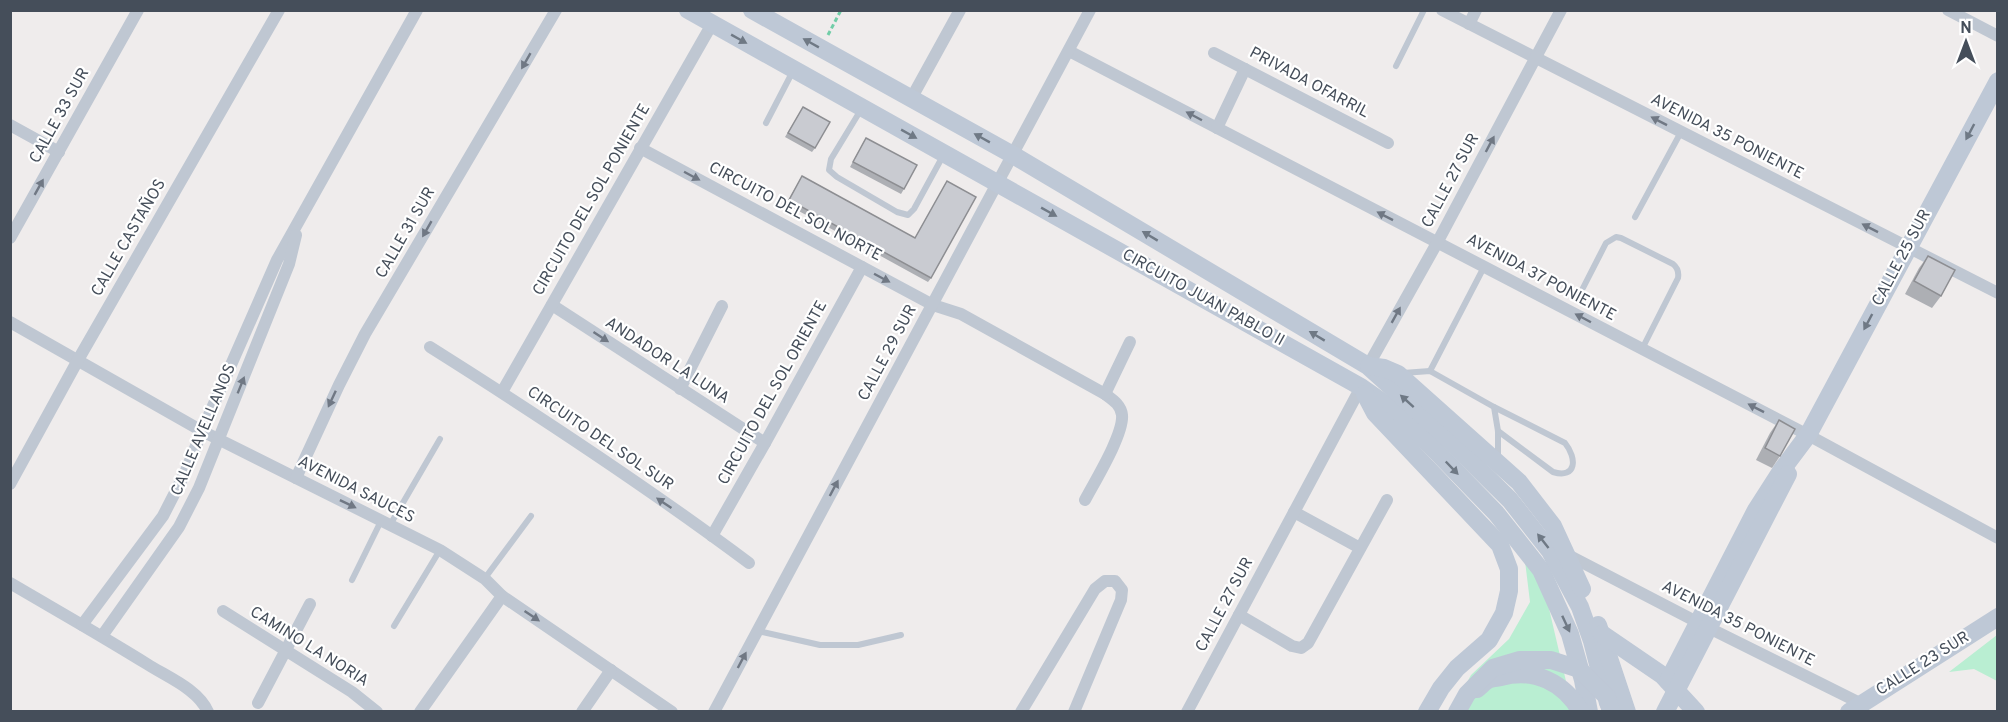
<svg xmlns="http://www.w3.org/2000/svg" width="2008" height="722" font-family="Overpass,sans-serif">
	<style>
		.green { fill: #b9eed2 }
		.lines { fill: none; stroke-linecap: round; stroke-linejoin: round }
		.path { stroke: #71cda7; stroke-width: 3; stroke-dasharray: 4.5 3; stroke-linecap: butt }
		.lane { stroke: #bfc7d2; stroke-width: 6 }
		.street { stroke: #bfc7d2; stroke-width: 12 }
		.secondary { stroke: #bec8d6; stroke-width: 18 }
		.secondary-bridge { stroke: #bec8d6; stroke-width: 18 }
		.wall { fill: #adafb4 }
		.building { fill: #c9cbd1; stroke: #8d8e92; stroke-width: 1.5 }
		.oneway { fill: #6f7985 }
		.oneway2 { fill: #707884 }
		.labels { text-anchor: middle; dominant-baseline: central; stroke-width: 4.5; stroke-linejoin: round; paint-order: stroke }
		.street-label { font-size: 16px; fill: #454e5a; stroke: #fff }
	</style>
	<rect width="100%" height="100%" fill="#efecec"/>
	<g class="green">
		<path d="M1525 561 1543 583 1573 711 1451 712 1471 675 1509 639 1530 602Z"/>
		<path d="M1997 635V681L1974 669 1949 672Z"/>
	</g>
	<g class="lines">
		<path class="path" d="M828 35 841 10"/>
		<g class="lane">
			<path d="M1396 66 1424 10"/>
			<path d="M862 108 831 159 829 170 837 177 897 212 908 215 914 209 944 154"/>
			<path d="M766 123 793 71"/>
			<path d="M1635 217 1681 132"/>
			<path d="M1583 288 1606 243 1616 237 1621 238 1673 264C1678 268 1679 272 1678 278L1642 349"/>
			<path d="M1430 371 1484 267"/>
			<path d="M1403 373 1430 371 1494 407 1498 431V457"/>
			<path d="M1494 407 1565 443C1577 458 1577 479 1553 472L1498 431"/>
			<path d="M390 525 440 439"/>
			<path d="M485 578 531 516"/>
			<path d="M352 580 381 521"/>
			<path d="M394 626 440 550"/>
			<path d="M758 631 820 645H858L901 635"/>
		</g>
		<g class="street">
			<path d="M1442 10 1998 293"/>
			<path d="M1948 10 1998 36"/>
			<path d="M1469 24 1476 10"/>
			<path d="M1069 51 1808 435 1998 538"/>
			<path d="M1214 53 1388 143"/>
			<path d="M911 99 960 10"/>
			<path d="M10 125 59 152"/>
			<path d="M1217 128 1245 69"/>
			<path d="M640 148 933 305 961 314 1105 394C1113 400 1121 405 1122 415 1124 434 1095 481 1085 500"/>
			<path d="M10 238 138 10"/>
			<path d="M552 305 765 443"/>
			<path d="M10 322 202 431 440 550 485 579 502 596 672 712"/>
			<path d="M430 347C538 415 646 486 749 563"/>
			<path d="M1368 366 1437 243 1561 10"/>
			<path d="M680 389 722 306"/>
			<path d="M502 392 712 24"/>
			<path d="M1105 394 1130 342"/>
			<path d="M296 478 339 385 365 334 556 10"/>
			<path d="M10 484 78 360 279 10"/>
			<path d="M1294 512 1360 548"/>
			<path d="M712 536 765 443 862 267"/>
			<path d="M1568 555 1699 623 1862 704"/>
			<path d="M10 583C56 610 102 636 147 664 167 677 198 689 208 712"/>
			<path d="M223 611 352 692 377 712"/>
			<path d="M1239 615 1292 646 1301 648 1308 643 1387 500"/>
			<path d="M82 625 163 516 185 473 202 431 277 260 417 10"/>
			<path d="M102 636 179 527 199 488 289 264 296 235"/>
			<path d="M258 703 310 604"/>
			<path d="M420 712 502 596"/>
			<path d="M582 712 611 670"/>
			<path d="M714 712 1090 10"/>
			<path d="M1021 712 1095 589 1105 581H1115L1122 590 1121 600 1074 712"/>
			<path d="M1187 712 1361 387"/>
		</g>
		<g class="secondary">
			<path d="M688 10 1361 387 1388 406 1431 446 1496 513 1541 570 1570 634 1583 680 1589 712"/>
			<path d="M752 10 1013 155 1368 366 1439 430 1510 500 1550 551 1580 607 1592 641 1608 703"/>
			<path d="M1369 366 1384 368 1398 374 1519 482 1553 526 1582 589"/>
			<path d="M1365 394 1375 413 1500 545 1509 569V591L1504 613 1489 640 1457 668 1441 688 1427 712"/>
			<path d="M1598 625 1627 712"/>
			<path d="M1602 634 1662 675 1696 712"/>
			<path d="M1668 681 1756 510 1781 471 1808 435 1998 81"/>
			<path d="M1477 689C1480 687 1484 682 1488 680 1491 678 1497 678 1501 677 1534 668 1564 682 1581 712"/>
			<path d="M1849 712 1998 617"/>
		</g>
		<g class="secondary-bridge">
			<path d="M1457 712 1467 694 1493 668 1520 660H1551L1579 669 1607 697 1611 712"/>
			<path d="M1665 712 1788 474"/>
		</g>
	</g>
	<g class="wall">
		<path d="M803 107 815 148 812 152 785 137Z"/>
		<path d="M866 138 904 189 901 194 850 167Z"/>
		<path d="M802 176 915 238 947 181 931 278 928 282 786 204Z"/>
		<path d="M1928 256 1941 296 1932 308 1905 294 1919 268Z"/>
		<path d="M1779 420 1780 456 1772 468 1756 460 1770 433Z"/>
	</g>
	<g class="building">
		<path d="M803 107 830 122 815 148 788 133Z"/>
		<path d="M866 138 917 165 904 189 853 162Z"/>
		<path d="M802 176 915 238 947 181 976 197 931 278 789 200Z"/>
		<path d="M1928 256 1955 270 1941 296 1914 281Z"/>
		<path d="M1779 420 1795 429 1780 456 1765 448Z"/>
	</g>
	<defs><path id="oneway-solid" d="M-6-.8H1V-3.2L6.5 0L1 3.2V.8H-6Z" transform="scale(1.5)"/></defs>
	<g class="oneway">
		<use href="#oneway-solid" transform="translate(739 39) rotate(29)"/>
		<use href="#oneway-solid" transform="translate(811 43) rotate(-151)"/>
		<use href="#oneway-solid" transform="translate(1970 132) rotate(118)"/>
		<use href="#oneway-solid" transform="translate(909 134) rotate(29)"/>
		<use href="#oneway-solid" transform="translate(982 138) rotate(-151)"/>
		<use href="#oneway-solid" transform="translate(1049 212) rotate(29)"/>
		<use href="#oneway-solid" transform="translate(1150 236) rotate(-149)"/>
		<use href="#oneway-solid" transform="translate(1868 322) rotate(118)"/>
		<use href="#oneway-solid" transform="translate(1317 336) rotate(-149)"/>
		<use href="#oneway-solid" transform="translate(1407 401) rotate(-138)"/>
		<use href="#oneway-solid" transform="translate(1452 468) rotate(46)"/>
		<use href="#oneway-solid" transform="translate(1543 541) rotate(-128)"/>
		<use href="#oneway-solid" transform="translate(1566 624) rotate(65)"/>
	</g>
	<g class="oneway2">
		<use href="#oneway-solid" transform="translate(526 61) rotate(120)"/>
		<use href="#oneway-solid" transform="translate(1194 116) rotate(-152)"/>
		<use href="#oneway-solid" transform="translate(1659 121) rotate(-153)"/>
		<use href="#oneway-solid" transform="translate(1490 144) rotate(-62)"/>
		<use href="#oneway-solid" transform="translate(692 176) rotate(28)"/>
		<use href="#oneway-solid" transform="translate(39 187) rotate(-61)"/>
		<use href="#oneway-solid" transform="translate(1385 216) rotate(-153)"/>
		<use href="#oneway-solid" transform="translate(1870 228) rotate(-153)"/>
		<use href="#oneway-solid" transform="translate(427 229) rotate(120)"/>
		<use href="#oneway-solid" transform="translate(882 278) rotate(28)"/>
		<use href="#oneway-solid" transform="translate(1396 315) rotate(-61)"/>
		<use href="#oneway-solid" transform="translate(1583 318) rotate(-152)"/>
		<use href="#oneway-solid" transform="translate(601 337) rotate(33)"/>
		<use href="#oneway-solid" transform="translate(241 385) rotate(-68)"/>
		<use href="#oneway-solid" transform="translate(332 399) rotate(115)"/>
		<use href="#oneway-solid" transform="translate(1756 408) rotate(-153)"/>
		<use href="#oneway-solid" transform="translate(834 488) rotate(-62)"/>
		<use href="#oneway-solid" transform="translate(664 503) rotate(-146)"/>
		<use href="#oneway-solid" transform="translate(348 504) rotate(26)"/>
		<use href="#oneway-solid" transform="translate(532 616) rotate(34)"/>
		<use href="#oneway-solid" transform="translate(742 660) rotate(-62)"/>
	</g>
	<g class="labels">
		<g class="street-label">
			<text transform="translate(1309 83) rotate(28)">PRIVADA OFARRIL</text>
			<text transform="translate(60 116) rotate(-61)">CALLE 33 SUR</text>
			<text transform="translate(1727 137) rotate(27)">AVENIDA 35 PONIENTE</text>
			<text transform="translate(1451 181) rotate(-62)">CALLE 27 SUR</text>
			<text transform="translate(592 200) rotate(-60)">CIRCUITO DEL SOL PONIENTE</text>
			<text transform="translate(795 212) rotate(28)">CIRCUITO DEL SOL NORTE</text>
			<text transform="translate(406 233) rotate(-60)">CALLE 31 SUR</text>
			<text transform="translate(129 238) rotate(-60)">CALLE CASTAÑOS</text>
			<text transform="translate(1902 258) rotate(-62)">CALLE 25 SUR</text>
			<text transform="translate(1541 278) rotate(28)">AVENIDA 37 PONIENTE</text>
			<text transform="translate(1203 298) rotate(29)">CIRCUITO JUAN PABLO II</text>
			<text transform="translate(888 353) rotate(-62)">CALLE 29 SUR</text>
			<text transform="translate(667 361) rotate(33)">ANDADOR LA LUNA</text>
			<text transform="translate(773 393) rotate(-61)">CIRCUITO DEL SOL ORIENTE</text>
			<text transform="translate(204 430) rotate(-67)">CALLE AVELLANOS</text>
			<text transform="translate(600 439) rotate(34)">CIRCUITO DEL SOL SUR</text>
			<text transform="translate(356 490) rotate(27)">AVENIDA SAUCES</text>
			<text transform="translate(1225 605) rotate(-62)">CALLE 27 SUR</text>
			<text transform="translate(1738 624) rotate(27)">AVENIDA 35 PONIENTE</text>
			<text transform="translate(309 647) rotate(32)">CAMINO LA NORIA</text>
			<text transform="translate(1923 664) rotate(-32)">CALLE 23 SUR</text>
		</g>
	</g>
	<rect width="2008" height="722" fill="none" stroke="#454e5a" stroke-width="24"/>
	<g transform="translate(1966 42)" stroke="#ffffff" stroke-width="4.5" paint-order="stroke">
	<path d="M0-4.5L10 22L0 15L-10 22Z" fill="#454e5a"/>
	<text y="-9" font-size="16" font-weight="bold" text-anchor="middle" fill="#454e5a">N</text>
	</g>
</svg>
